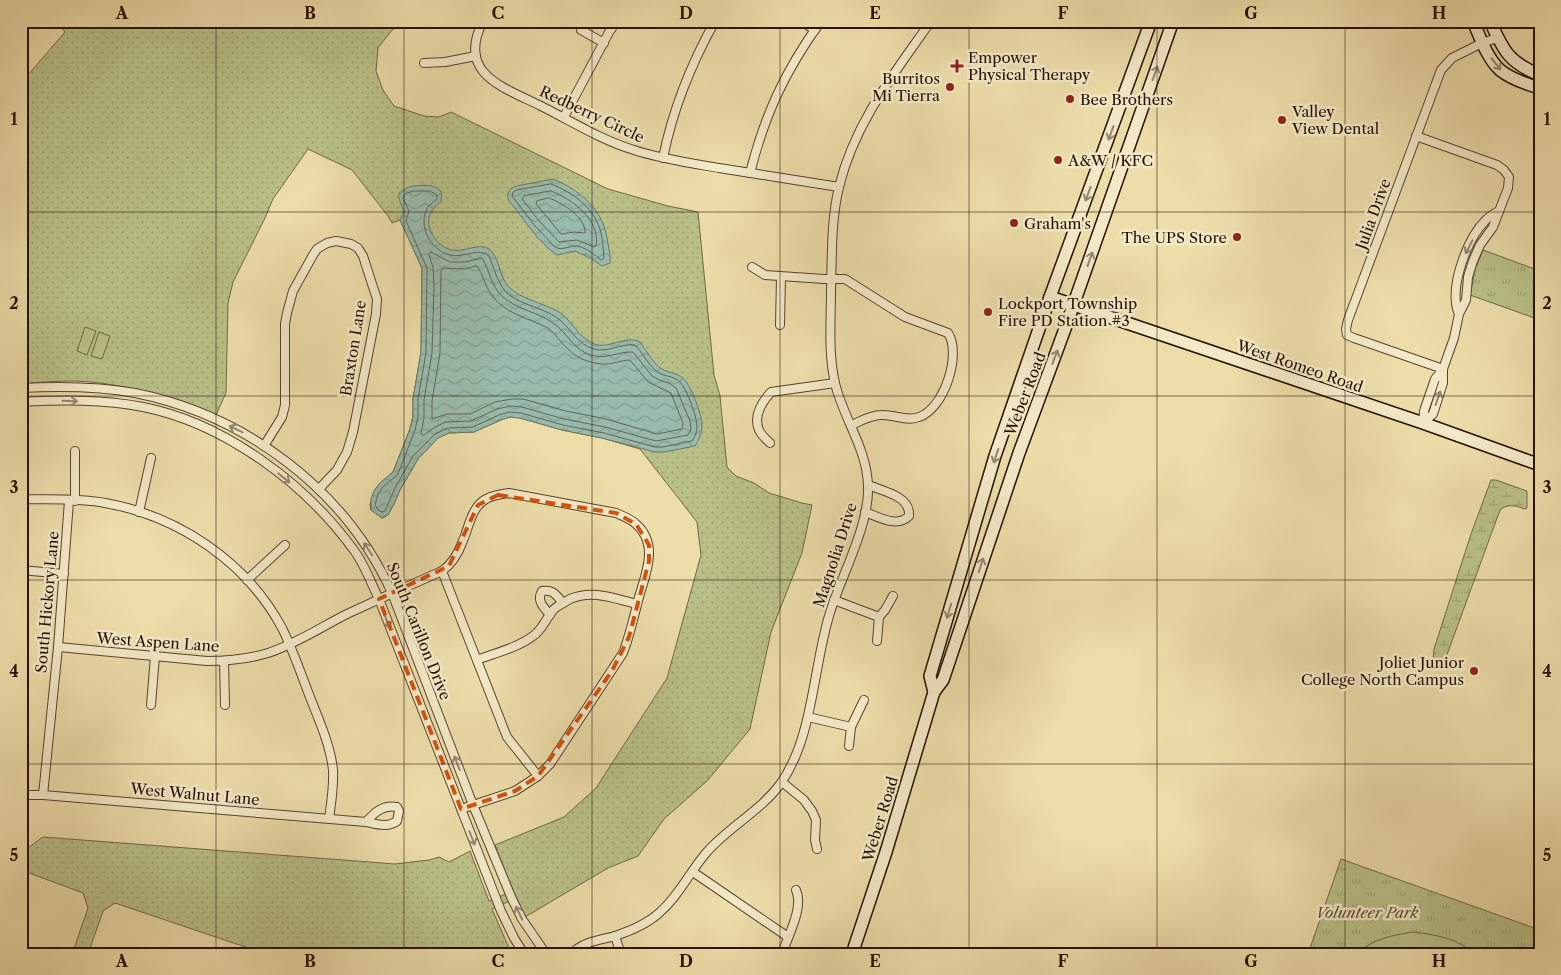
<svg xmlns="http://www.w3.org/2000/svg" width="1561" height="975" font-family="'Libre Caslon Text',serif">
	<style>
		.grass { fill: url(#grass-dots); stroke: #706846 }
		.wetland { fill: url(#wetland-marsh); stroke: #706846 }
		.park { fill: url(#park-tufts); stroke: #706846 }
		.garden { fill: #b9c087; stroke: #706846 }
		.water { fill: url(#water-waves); stroke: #6b7769 }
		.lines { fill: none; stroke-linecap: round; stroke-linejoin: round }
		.shore { stroke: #606658; stroke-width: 1 }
		.street-casing { stroke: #58432f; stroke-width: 10 }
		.secondary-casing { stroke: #271006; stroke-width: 14 }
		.street { stroke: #f3e9c7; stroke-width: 8 }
		.secondary { stroke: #f3e9c7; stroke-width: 11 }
		.oneway { stroke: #978770 }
		.marked { fill: none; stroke: #d5520b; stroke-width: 4; stroke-dasharray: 10 6; stroke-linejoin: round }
		.grid { fill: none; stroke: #271006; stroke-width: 1; stroke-opacity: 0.55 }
		.poi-dot { fill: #8f2418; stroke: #f3e9c7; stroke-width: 2 }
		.labels { text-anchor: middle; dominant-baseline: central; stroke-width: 5; stroke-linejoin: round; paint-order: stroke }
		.poi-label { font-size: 15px; fill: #271006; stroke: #f3e9c7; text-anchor: start }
		.street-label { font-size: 15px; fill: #271006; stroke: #f3e9c7 }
		.park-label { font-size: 15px; font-style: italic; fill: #5a4e33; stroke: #f3e9c7 }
		.neatline { fill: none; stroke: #271006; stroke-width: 2 }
		.grid-label { font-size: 16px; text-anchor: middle; font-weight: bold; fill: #271006 }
	</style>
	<defs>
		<pattern id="grass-dots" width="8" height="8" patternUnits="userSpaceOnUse" patternTransform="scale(1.25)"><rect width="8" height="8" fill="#b9c087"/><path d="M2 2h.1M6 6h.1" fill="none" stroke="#9fa473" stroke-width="1.8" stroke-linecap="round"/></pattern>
		<pattern id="wetland-marsh" width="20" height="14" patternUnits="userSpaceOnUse" patternTransform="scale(1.25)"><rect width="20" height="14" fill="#b9c087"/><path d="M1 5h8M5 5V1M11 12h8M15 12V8" fill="none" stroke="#9fa473"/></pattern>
		<pattern id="park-tufts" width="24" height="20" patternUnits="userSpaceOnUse" patternTransform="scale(1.25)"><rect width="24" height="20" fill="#b9c087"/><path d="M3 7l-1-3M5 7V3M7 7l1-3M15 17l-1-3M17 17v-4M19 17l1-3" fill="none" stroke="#9fa473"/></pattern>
		<pattern id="water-waves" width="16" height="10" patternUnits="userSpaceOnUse" patternTransform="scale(1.25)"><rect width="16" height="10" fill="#99bbab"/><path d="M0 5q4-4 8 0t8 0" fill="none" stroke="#84a092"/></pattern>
	</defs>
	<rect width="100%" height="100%" fill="#ecdda9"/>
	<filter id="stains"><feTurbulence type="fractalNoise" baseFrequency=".004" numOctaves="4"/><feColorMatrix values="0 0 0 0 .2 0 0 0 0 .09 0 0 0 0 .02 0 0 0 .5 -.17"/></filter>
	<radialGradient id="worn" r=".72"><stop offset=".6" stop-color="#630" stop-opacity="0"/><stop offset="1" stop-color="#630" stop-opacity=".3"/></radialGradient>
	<path class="grass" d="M55 21H406L392 30 378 48 376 71 383 90 394 106 424 116 439 117 451 112 608 189 668 206 698 212 714 375 720 396 727 467 736 476 754 483 769 493 802 503 812 505 802 553 771 632 750 729 708 780 664 819 638 856 608 868 525 917 516 898 492 909 509 948 502 954H266L115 903 103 911 88 954H72L88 908 83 893 21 870V853L43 837 395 864 429 860 439 857 449 862 470 851 489 901 513 891 495 845 564 817 596 788 667 678 701 555 697 522 640 449 602 438 562 430 520 418 510 417 501 420 474 432 449 433 438 438 418 459 400 490 394 504 388 515 382 518 371 510 370 505 374 491 380 483 393 472 410 429 413 416V399L421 352 422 268 400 220 392 223 388 216 352 170 308 149 273 199 265 218 233 282 228 303 226 393 216 415C171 397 124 383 75 381 57 381 39 382 21 384V83L65 32Z"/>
	<path class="wetland" d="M1491 480H1496L1527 491V508L1525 509C1516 506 1508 503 1500 510L1445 660 1441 662 1433 659 1434 649 1471 534Z"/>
	<g class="park">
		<path d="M1483 250 1540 271V320L1470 295 1475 270Z"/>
		<path d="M1341 859 1540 930V954H1308Z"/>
	</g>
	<g class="garden">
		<path d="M85 327 96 331 87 355 77 351Z"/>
		<path d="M99 332 110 336 102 359 91 356Z"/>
		<path d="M1413 932C1437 935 1456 938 1475 954H1357C1372 939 1393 935 1413 932Z"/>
	</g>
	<g class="water">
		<path d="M553 179C583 192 604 210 608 244 609 250 611 258 610 263L602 266 592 259 575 251 557 255C538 242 524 219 509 201 506 194 508 189 516 186Z"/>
		<path d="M413 186C426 185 445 183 441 201 439 204 435 206 433 209 421 224 436 247 452 250 464 253 479 242 489 249 500 258 499 276 508 286 519 299 544 303 559 312 572 321 578 336 592 343 608 351 625 334 640 342 646 350 652 361 659 367 666 373 676 372 683 378 691 385 702 415 702 425 702 433 699 440 695 446L664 452H655L602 438 562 430 520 418 510 417 501 420 474 432 449 433 438 438 418 459 400 490 394 504 388 515 382 518 371 510V499L374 491 380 483 393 472 410 429 413 416V399L421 352 422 268 400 220 404 212C399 197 392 192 413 186Z"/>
	</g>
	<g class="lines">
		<g class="shore">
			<path d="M551 184C575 193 595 209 601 233 603 241 603 249 604 257L603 259 601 260C594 254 584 246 575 246 568 246 562 251 555 247L535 226 512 196 513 192 517 190Z"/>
			<path d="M414 191H430L437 195V199C434 202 430 204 428 207 417 225 430 250 450 255 462 258 473 250 485 253L489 256C494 268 497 281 505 291 517 304 541 307 556 317 570 326 577 345 594 349 608 353 621 343 635 345 643 353 647 363 655 370 662 377 673 375 680 382 687 389 697 417 697 426 697 432 695 437 692 441L663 447H655L604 433 563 425 521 413 509 412 499 415 473 427 448 428 435 434 413 456 395 488 385 511 382 512 379 511 375 505 378 494 383 487 398 474 415 430 418 417V399L426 353 427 268 406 221 409 211 403 198 405 194Z"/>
			<path d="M551 191C572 199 601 220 596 246L594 247 577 240 559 242 540 222 522 199 524 196Z"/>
			<path d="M549 198C562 203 586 217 585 233L574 232 561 234 536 204 537 201Z"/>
			<path d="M431 252 450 262H465L482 258C490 271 491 286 502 296 515 309 538 312 553 323 567 332 573 350 591 355 606 360 619 351 633 352L652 376 661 381 669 383 676 388 690 421 691 429 688 435 656 441 605 427 564 419 522 407 511 406 497 409 471 421 445 422 432 429 424 435H422L421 433 424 418V400L432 353 434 287 433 267 429 255Z"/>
			<path d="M477 266C483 274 485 286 491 294 503 313 528 318 548 328 555 333 560 342 567 348 576 358 589 363 602 364 612 365 621 360 630 360L648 382 671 393 683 423 682 429 657 434 606 419 566 411 523 399H512L495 402 470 414H447L432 419V401L440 353 441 270 444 268 465 269Z"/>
		</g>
		<defs>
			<g id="street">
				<path d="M483 21C456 74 503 87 541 106 571 121 601 140 634 150 661 159 690 163 719 168 759 174 799 181 839 187"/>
				<path d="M581 21V30L604 43"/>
				<path d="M601 21 612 28"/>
				<path d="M801 21 815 30"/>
				<path d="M424 63 445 62 476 56"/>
				<path d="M564 117 615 21"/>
				<path d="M1416 136 1497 165 1504 170 1509 177 1508 188 1493 227 1480 245 1473 261 1468 277 1466 300 1459 314 1454 338 1443 369 1435 379 1424 411 1423 423"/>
				<path d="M663 158C673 108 690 66 715 21"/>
				<path d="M750 173C765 114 785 71 821 21"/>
				<path d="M752 267 765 275 824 279H845L905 317 948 333C962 354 944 409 919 417 907 422 893 414 881 415 870 415 861 421 852 425"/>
				<path d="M1459 314C1458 311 1456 307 1456 303 1453 279 1468 237 1486 220 1489 216 1494 214 1499 211"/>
				<path d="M780 325 781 277"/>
				<path d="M1443 369 1354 338 1347 335 1346 329 1348 320 1441 70 1452 58 1482 43 1497 38"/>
				<path d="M21 388C59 386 97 386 135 393 245 415 345 489 392 593L473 805 512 899 522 919 546 954"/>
				<path d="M21 402C61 400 103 399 143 407 224 423 305 483 353 549 364 563 371 583 379 599L501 911 514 938 524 954"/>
				<path d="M1423 423 1433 414 1443 383V369"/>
				<path d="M770 443C766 439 761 435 759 430 753 416 762 402 771 392L835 383"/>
				<path d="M264 446 282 417 285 405V324L287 313 293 291 313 255 317 249 327 243 336 241 351 244 358 248 363 256 374 290 377 299 376 314 353 432 347 452 337 470 319 489"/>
				<path d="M21 499C48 500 79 498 105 503 178 516 246 561 282 628 291 646 298 665 305 684 315 712 330 741 333 770 334 787 331 803 329 819"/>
				<path d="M75 501V451"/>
				<path d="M139 512 151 458"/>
				<path d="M865 512C879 517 897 528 909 516 911 496 883 491 868 485"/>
				<path d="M21 570 64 574"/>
				<path d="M442 571 507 737 538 776"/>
				<path d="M247 580 285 545"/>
				<path d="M834 600 879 617"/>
				<path d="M550 615C544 607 536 601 542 591 553 589 556 595 563 603"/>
				<path d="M877 641 879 617 885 610 893 596"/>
				<path d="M58 647 207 661C228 661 248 659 268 653 296 644 321 627 347 614 379 599 410 585 442 571 452 564 458 554 462 543 469 528 471 507 486 499 493 495 501 494 509 493L616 513C623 516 631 519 636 524 659 544 646 573 639 597 634 616 630 635 623 653L550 764 538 776 515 791 461 809"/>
				<path d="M477 660C495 653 517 648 533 636 543 629 546 618 554 609 559 605 565 602 570 599 593 589 615 599 637 604"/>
				<path d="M224 661 225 705"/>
				<path d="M151 705 155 656"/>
				<path d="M808 717 851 727"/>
				<path d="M849 746 851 727 864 700"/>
				<path d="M782 782 804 800 812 811 816 820 815 840 817 849"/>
				<path d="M21 795H43L366 822C376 824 388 828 397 821L399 811 397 807C383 804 374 813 366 822"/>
				<path d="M43 795 58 647 69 501"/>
				<path d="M693 872 788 937"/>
				<path d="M615 936 621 954"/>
				<path d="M570 954C575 951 579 947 584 945 593 940 605 939 615 936 630 931 647 924 659 913 678 897 689 873 706 853 728 827 761 811 781 783 813 737 813 669 829 616 840 578 870 525 868 486 867 448 843 418 835 383 828 353 831 320 831 290 832 256 831 220 839 187 855 122 894 74 931 21"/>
				<path d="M782 954C788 935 804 908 796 890"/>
			</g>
			<g id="secondary">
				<path d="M1473 21C1480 37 1487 58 1500 70 1511 79 1526 84 1540 88"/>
				<path d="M1490 21C1503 50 1509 63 1540 75"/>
				<path d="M1050 297 1423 423 1540 465"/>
				<path d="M934 692 930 676 995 456 1050 297 1151 21"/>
				<path d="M852 954 886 852 934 692 943 680 1019 453 1066 326 1173 21"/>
			</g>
		</defs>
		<use href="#street" class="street-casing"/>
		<use href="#secondary" class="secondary-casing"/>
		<use href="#street" class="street"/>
		<use href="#secondary" class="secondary"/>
	</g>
	<defs><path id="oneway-shaft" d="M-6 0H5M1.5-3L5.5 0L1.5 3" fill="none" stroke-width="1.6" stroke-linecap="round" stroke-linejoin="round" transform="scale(1.25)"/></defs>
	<g class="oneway">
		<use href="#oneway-shaft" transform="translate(1496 64) rotate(52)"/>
		<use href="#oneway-shaft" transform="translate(1155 73) rotate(-71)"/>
		<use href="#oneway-shaft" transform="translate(1111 133) rotate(110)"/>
		<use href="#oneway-shaft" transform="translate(1088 194) rotate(110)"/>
		<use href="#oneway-shaft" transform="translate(1469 247) rotate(118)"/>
		<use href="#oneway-shaft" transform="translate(1090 259) rotate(-71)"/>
		<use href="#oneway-shaft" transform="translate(1055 357) rotate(-69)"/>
		<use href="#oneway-shaft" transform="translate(1438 398) rotate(-71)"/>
		<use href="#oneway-shaft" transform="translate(70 401) rotate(2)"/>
		<use href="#oneway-shaft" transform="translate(236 429) rotate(-154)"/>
		<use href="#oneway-shaft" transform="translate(996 456) rotate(108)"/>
		<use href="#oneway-shaft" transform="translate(284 478) rotate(39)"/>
		<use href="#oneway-shaft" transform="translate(368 549) rotate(-123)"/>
		<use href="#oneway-shaft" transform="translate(981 565) rotate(-72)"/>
		<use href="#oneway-shaft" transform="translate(949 611) rotate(107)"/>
		<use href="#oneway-shaft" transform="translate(387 621) rotate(69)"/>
		<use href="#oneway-shaft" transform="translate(457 763) rotate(-111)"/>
		<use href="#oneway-shaft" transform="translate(472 838) rotate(69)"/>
		<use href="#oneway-shaft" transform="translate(519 913) rotate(-116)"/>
	</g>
	<path class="marked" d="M498 495 616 513 636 524 649 545V561L629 637 612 671 538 776 515 791 461 809 379 599 449 566 478 505Z"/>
	<path class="grid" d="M216 21V954M404 21V954M592 21V954M780 21V954M969 21V954M1157 21V954M1345 21V954M21 212H1540M21 396H1540M21 580H1540M21 764H1540"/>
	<g class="poi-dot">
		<path d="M954.5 58.5h5v5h5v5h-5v5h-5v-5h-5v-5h5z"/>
		<circle cx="950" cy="87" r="5"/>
		<circle cx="1070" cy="99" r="5"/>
		<circle cx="1282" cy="120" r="5"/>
		<circle cx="1058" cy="160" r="5"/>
		<circle cx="1014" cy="223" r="5"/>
		<circle cx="1237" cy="237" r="5"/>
		<circle cx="988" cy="312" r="5"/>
		<circle cx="1474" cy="671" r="5"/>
	</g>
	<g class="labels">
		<g class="poi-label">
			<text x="968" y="57">Empower<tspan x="968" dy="17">Physical Therapy</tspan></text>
			<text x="940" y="78" text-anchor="end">Burritos<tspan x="940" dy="17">Mi Tierra</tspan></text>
			<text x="1080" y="99">Bee Brothers</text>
			<text x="1292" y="111">Valley<tspan x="1292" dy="17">View Dental</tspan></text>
			<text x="1068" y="160">A&amp;W / KFC</text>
			<text x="1024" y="223">Graham's</text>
			<text x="1227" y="237" text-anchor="end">The UPS Store</text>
			<text x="998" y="303">Lockport Township<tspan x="998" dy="17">Fire PD Station #3</tspan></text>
			<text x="1464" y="662" text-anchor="end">Joliet Junior<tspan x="1464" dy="17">College North Campus</tspan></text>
		</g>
		<g class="street-label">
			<text transform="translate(592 114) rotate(25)">Redberry Circle</text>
			<text transform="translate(1373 214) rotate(-70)">Julia Drive</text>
			<text transform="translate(353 348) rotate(-81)">Braxton Lane</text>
			<text transform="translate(1300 366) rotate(19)">West Romeo Road</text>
			<text transform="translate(1025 394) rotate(-69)">Weber Road</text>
			<text transform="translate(835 555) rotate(-72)">Magnolia Drive</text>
			<text transform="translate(47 602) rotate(-85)">South Hickory Lane</text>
			<text transform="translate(419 631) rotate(68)">South Carillon Drive</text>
			<text transform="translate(158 642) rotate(4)">West Aspen Lane</text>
			<text transform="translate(195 794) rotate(5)">West Walnut Lane</text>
			<text transform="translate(880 819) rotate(-73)">Weber Road</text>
		</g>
		<g class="park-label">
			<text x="1367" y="912">Volunteer Park</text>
		</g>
	</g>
	<rect width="1561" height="975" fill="none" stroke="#ecdda9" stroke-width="55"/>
	<rect x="28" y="28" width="1506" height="920" class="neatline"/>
	<g class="grid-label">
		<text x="122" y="19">A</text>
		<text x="310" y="19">B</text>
		<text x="498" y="19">C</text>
		<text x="686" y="19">D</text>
		<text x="875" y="19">E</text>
		<text x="1063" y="19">F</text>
		<text x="1251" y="19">G</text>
		<text x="1439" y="19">H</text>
		<text x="14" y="125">1</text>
		<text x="1547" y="125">1</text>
		<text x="14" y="309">2</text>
		<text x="1547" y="309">2</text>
		<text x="14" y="493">3</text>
		<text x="1547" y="493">3</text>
		<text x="14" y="677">4</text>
		<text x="1547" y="677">4</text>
		<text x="14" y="861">5</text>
		<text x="1547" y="861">5</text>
		<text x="122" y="967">A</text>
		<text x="310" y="967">B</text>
		<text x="498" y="967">C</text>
		<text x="686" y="967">D</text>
		<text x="875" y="967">E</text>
		<text x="1063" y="967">F</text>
		<text x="1251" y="967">G</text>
		<text x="1439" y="967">H</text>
	</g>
	<rect width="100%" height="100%" filter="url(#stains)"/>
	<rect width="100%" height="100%" fill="url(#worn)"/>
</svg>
